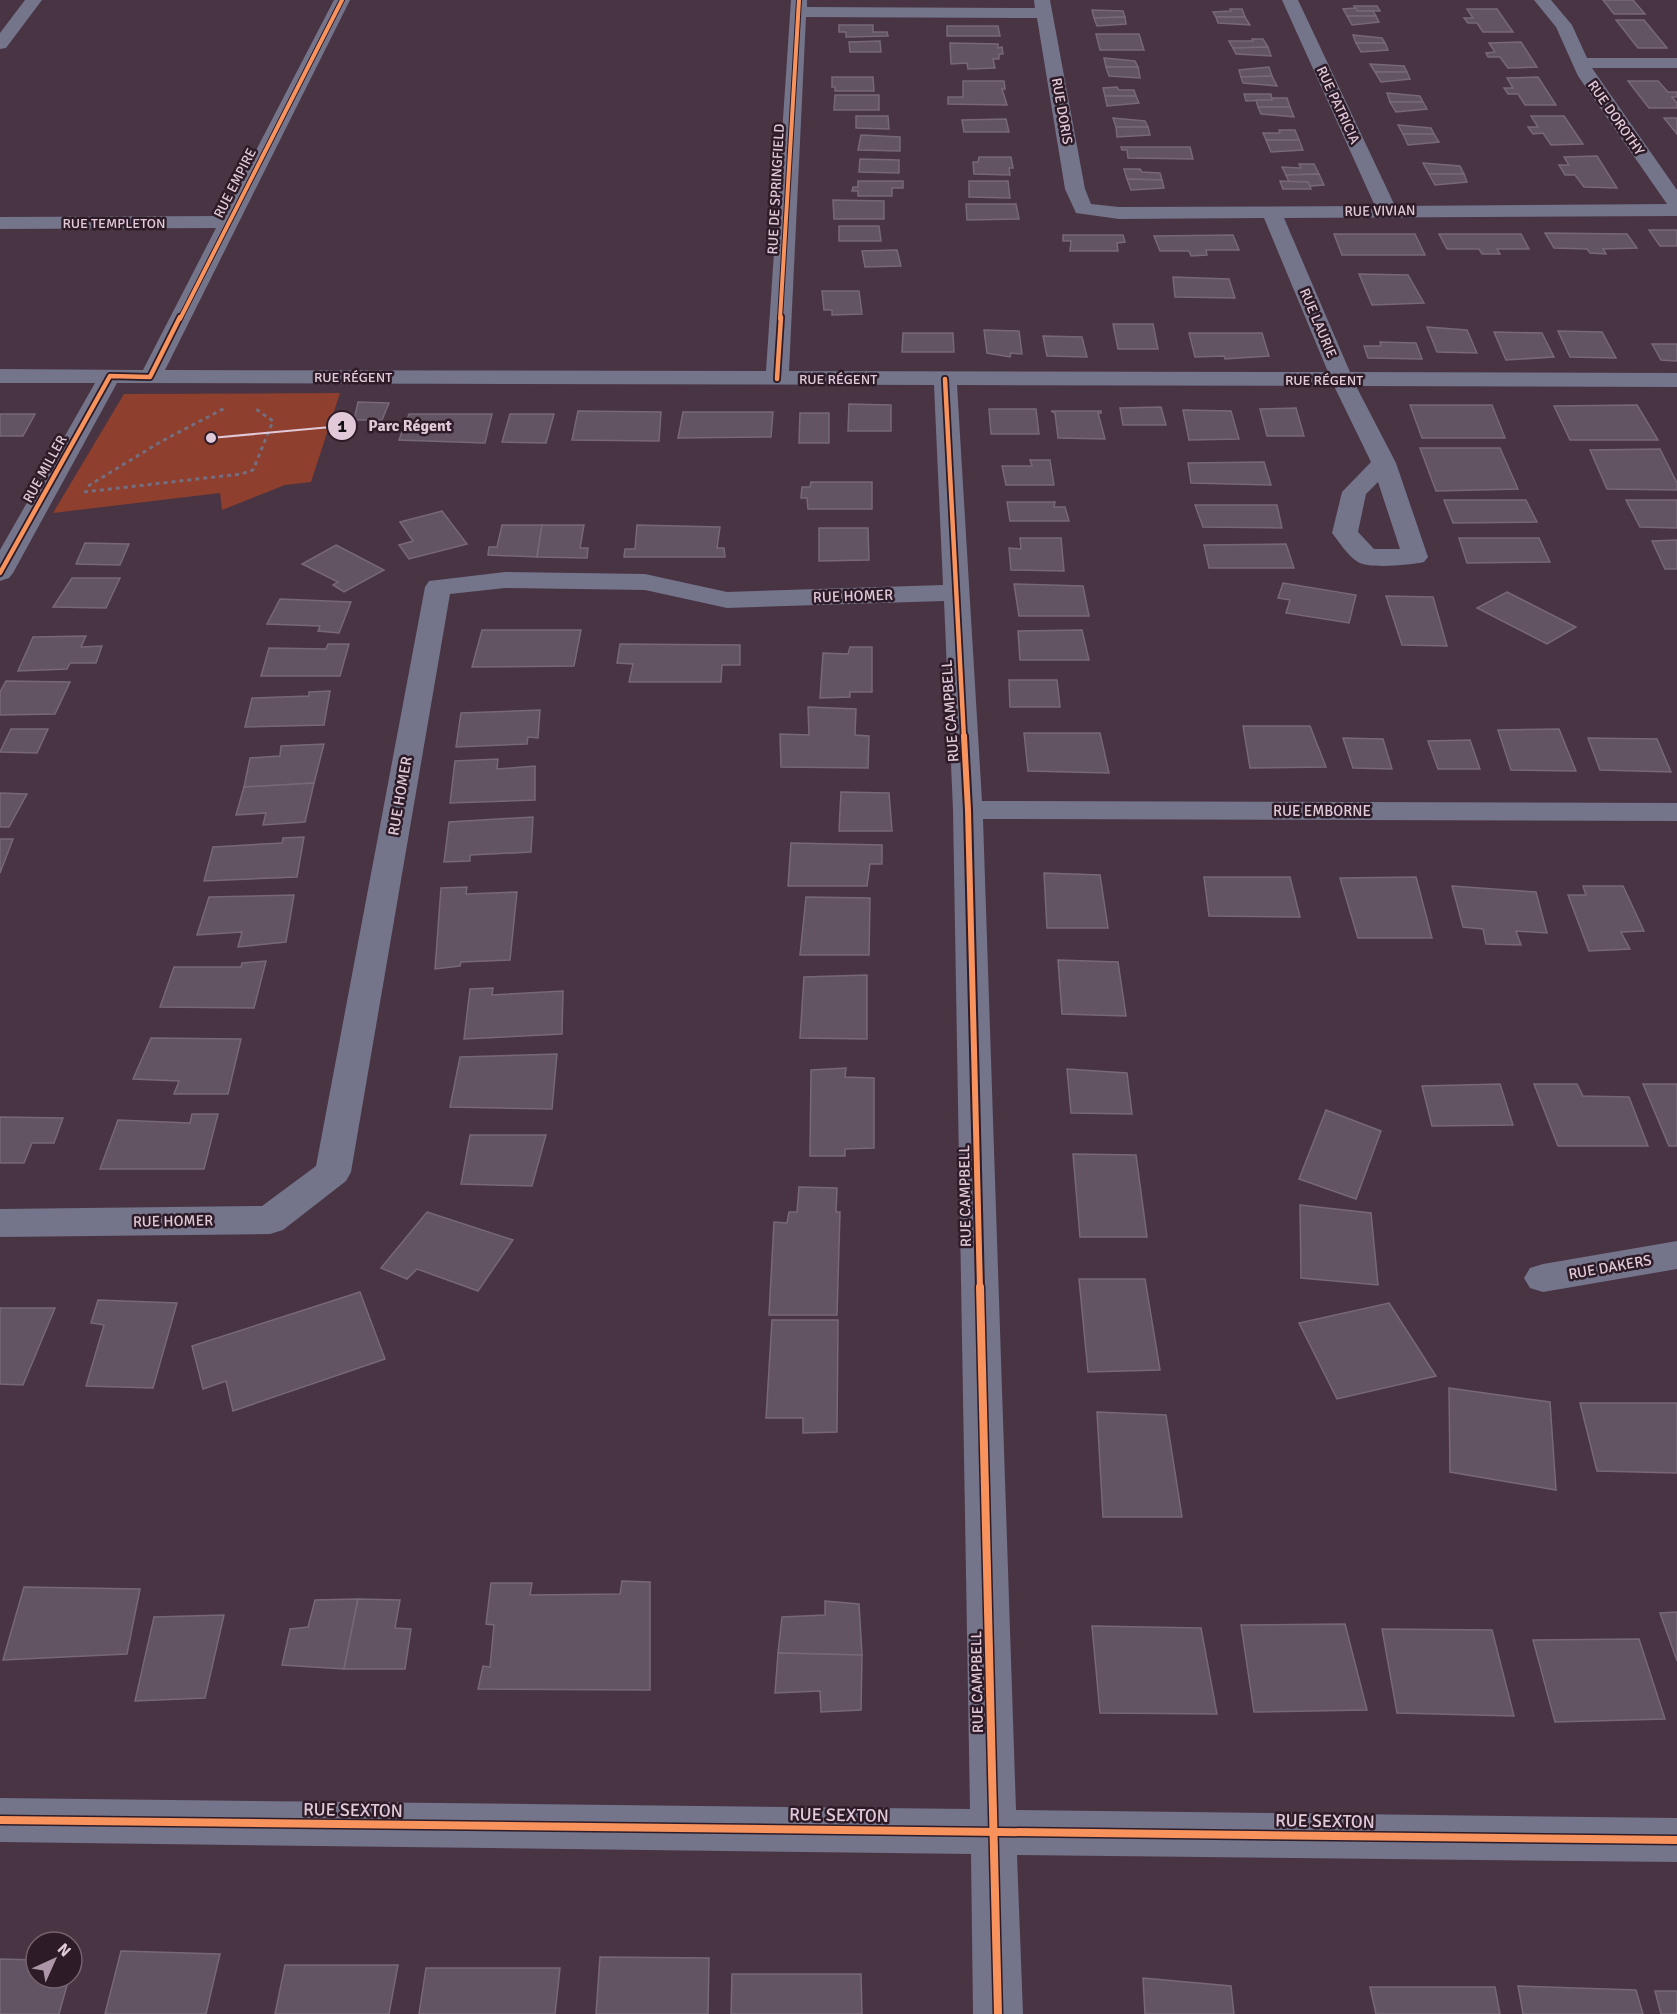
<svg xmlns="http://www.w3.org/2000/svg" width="1677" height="2014" font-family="Signika,sans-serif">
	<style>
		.green { fill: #8e3f2d }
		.building { fill: #635463; stroke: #776877; stroke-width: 1.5 }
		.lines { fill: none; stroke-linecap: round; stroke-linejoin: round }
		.path { stroke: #746f80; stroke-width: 3; stroke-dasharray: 4 4; stroke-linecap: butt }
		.minor { fill: #74748a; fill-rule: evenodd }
		.cycleway-far3-casing { stroke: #2d1c28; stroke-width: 6 }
		.cycleway-far2-casing { stroke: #2d1c28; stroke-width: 8 }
		.cycleway-far1-casing { stroke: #2d1c28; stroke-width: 10 }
		.cycleway-casing { stroke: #2d1c28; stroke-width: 11 }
		.cycleway-far3 { stroke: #f8935d; stroke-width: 4 }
		.cycleway-far2 { stroke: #f8935d; stroke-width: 4.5 }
		.cycleway-far1 { stroke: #f8935d; stroke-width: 6 }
		.cycleway { stroke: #f8935d; stroke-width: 8 }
		.labels { text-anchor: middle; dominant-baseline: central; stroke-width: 5; stroke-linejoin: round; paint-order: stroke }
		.far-street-label { font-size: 14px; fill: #e1c9da; stroke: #2d1c28 }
		.street-label { font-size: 15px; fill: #e1c9da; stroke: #2d1c28 }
		.near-street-label { font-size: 18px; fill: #e1c9da; stroke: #2d1c28 }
		.leader { fill: none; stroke: #e1c9da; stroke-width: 2 }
		.callout-dot { fill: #e1c9da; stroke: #2d1c28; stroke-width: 2 }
		.mark-label { font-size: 18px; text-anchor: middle; font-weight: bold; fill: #111 }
		.callout-label { font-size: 16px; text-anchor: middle; font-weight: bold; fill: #e1c9da; stroke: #2d1c28; stroke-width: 5; stroke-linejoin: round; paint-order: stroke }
	</style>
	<rect width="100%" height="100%" fill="#493444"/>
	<path class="green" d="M340 393 311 482 285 485 222 510 220 493 53 513 124 394Z"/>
	<g class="building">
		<path d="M1603 0H1633L1645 14H1614Z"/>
		<path d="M1354 6H1377L1380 11H1357Z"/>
		<path d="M1356 8 1357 11H1373L1376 16H1347L1343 9Z"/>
		<path d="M1230 9H1242L1245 17H1216L1213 12 1231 11Z"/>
		<path d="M1467 9H1497L1513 32H1483L1477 23H1468L1464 18H1473Z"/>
		<path d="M1092 10 1123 11 1125 17 1094 18Z"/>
		<path d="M1347 16H1376L1379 22 1352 25Z"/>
		<path d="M1125 17 1126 24 1097 26 1094 18Z"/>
		<path d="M1216 17H1245L1250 25 1218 23Z"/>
		<path d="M1616 20H1644L1667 48H1638Z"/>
		<path d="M839 25H873V32H887L888 36 846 37V32H839Z"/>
		<path d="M947 26H998L1000 36H947Z"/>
		<path d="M1096 34H1139L1144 50H1100Z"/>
		<path d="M1353 35 1382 38 1385 43H1356Z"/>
		<path d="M1252 39H1263L1268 47 1233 48 1229 41H1253Z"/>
		<path d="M880 41 881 52H850L849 42Z"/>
		<path d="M1521 42 1537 67 1508 68 1500 57H1488L1486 53 1495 52 1489 43Z"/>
		<path d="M950 43 998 44V48L1002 47 1003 54H999V59H993L995 68 968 69 967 63 951 64Z"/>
		<path d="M1356 43H1385L1388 50 1361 52Z"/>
		<path d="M1268 47 1271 56 1236 54 1233 48Z"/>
		<path d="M1104 58 1135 61 1138 67H1106Z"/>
		<path d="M1370 64 1404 66 1407 72H1375Z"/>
		<path d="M1106 67H1138L1140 78 1109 76Z"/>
		<path d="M1269 67 1272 76 1241 77 1239 70Z"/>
		<path d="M1375 72H1407L1410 79 1381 82Z"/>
		<path d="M1272 76 1277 86 1243 83 1241 77Z"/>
		<path d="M832 77H873L874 91H835V87H832Z"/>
		<path d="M1538 77 1556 105H1525L1518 94H1508L1504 88H1513L1507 78Z"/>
		<path d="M963 81H1004L1005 89H1002L1007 105 948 104V97H963Z"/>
		<path d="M1628 81H1658L1668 92H1677V97H1672L1677 103V108H1649Z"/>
		<path d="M1117 87 1119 90H1134L1136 96H1105L1103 88Z"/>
		<path d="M1387 93 1420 96 1423 102H1390Z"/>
		<path d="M1244 94H1271L1272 100 1246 101Z"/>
		<path d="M835 95H879V110H834Z"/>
		<path d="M1105 96H1136L1139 103 1107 106Z"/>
		<path d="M1272 98H1287L1290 107H1258L1256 100H1272Z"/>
		<path d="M1390 102H1423L1427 109 1396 112Z"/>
		<path d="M1258 107H1290L1294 117 1261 114Z"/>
		<path d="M856 116H888L889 129 856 128Z"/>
		<path d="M1531 116H1564L1583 144 1551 145 1543 133 1533 134 1528 127H1538Z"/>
		<path d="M1113 118 1145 121 1148 127H1116Z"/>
		<path d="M1664 118H1677V134L1668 123Z"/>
		<path d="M1006 119 1009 132H964L962 120Z"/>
		<path d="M1398 125 1431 128 1434 134H1403Z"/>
		<path d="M1116 127H1148L1150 135 1117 137Z"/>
		<path d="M1279 130H1295L1299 140H1266L1263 133H1280Z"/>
		<path d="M1403 134H1434L1439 142 1408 145Z"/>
		<path d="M861 135 900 137V151L858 150Z"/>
		<path d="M1266 140H1299L1303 150 1271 152Z"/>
		<path d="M1121 147H1190L1193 159 1128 158 1127 150H1122Z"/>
		<path d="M1597 156 1617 188 1584 187 1575 175H1565L1559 165H1569L1564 157Z"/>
		<path d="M979 157H1011L1013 168H1009L1010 175 974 174 973 162H978Z"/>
		<path d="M860 159 899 160V173L859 172Z"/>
		<path d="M1423 163 1460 166 1464 174H1429Z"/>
		<path d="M1299 164H1314L1319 174 1286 175 1282 167 1301 168Z"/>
		<path d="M1124 169H1140L1142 172 1160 173 1162 180 1127 179Z"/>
		<path d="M1319 174 1324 185 1310 186 1308 182H1289L1286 175Z"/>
		<path d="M1429 174H1464L1467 182 1435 185Z"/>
		<path d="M1127 179 1162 180 1164 188 1131 190Z"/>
		<path d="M858 181H903V188H892V196H858V191H852L853 187H858Z"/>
		<path d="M969 181H1008L1010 198 969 197Z"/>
		<path d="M1280 181 1308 182 1311 189H1283Z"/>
		<path d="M833 200 884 201V219H834Z"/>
		<path d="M966 204H1016L1019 219 967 220Z"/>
		<path d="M839 226H879L881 241H839Z"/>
		<path d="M1649 230H1677V246H1660Z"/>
		<path d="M1545 233 1627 234 1637 248 1603 249 1606 254 1590 253 1587 249 1554 248Z"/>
		<path d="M1334 234H1415L1425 255H1342Z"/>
		<path d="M1439 234H1521L1529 249H1497L1500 254H1482L1479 249H1447Z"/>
		<path d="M1063 235H1123L1125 242 1117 243 1118 251H1070L1071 241H1063Z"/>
		<path d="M1233 235 1239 250H1206L1207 255 1191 256 1189 251H1160L1154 236Z"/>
		<path d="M897 250 901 266 865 267 862 251Z"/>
		<path d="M1359 274 1408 275 1424 303 1372 305Z"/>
		<path d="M1173 277 1229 279 1235 298 1175 297Z"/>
		<path d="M822 291H859L862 314 832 315V310H824Z"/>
		<path d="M1113 324H1153L1158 349H1118Z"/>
		<path d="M1427 327 1467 330 1477 353 1437 352Z"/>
		<path d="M984 330 1019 331 1022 354 1011 353 1010 357 987 353Z"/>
		<path d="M1558 331 1602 332 1616 358 1570 357Z"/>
		<path d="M1494 332 1542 333 1554 357 1506 360Z"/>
		<path d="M903 333H953L954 352H902Z"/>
		<path d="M1189 333H1262L1269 356 1225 359 1224 356 1195 357Z"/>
		<path d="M1043 336 1082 337 1087 357 1047 356Z"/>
		<path d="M1380 342 1416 343 1422 359 1368 358 1364 346H1381Z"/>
		<path d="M1652 344H1677V361L1661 360Z"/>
		<path d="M358 402 389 403 382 420H354Z"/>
		<path d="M849 404 891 405V431H848Z"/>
		<path d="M1410 405H1492L1505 438H1422Z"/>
		<path d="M1637 405 1658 440H1570L1554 406Z"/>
		<path d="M1161 407 1166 425H1123L1120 408Z"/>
		<path d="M1296 408 1304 436H1267L1260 409Z"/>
		<path d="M989 409H1036L1039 434H991Z"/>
		<path d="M1183 410 1231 411 1239 439 1189 440Z"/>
		<path d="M578 411 661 412 659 441 572 440Z"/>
		<path d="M1051 411H1101V413H1098L1105 439 1058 438 1055 413Z"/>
		<path d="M683 412H773L771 437 678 438Z"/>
		<path d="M800 413H829V443H799Z"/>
		<path d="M0 414H35L23 436H0Z"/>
		<path d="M409 414H492L485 443 399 440Z"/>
		<path d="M510 414H554L546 443 502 442Z"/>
		<path d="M1420 448H1500L1518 489 1436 491Z"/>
		<path d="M1660 449 1677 483V490L1607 489 1590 450Z"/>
		<path d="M1030 460H1050L1054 485H1006L1002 466H1032Z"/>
		<path d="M1264 462 1271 485 1191 483 1188 463Z"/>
		<path d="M811 482H872V509H808L807 498H801L802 487H810Z"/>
		<path d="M1444 500H1526L1537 522 1453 523Z"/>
		<path d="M1626 500H1677V528L1640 527Z"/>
		<path d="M1007 502H1055L1054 507H1065L1069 521H1010Z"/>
		<path d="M1195 505H1277L1282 528 1203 527Z"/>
		<path d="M442 511 467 544 409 559 399 545 413 541 400 522Z"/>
		<path d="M502 525H542L537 557 488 555 489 547H497Z"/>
		<path d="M542 525H584L580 548H588L587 558 537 557Z"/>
		<path d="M637 525 720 527 717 548H724L725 557H624L625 549H635Z"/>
		<path d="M819 528H868L869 560 819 561Z"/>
		<path d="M1020 538H1061L1064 571 1011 570 1009 548 1021 549Z"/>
		<path d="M1459 538H1539L1550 562 1467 563Z"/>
		<path d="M1677 540V569H1665L1652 541Z"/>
		<path d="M85 543 129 544 120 565 76 564Z"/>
		<path d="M1286 544 1294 568H1209L1204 545Z"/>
		<path d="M336 545 384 570 344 592 333 585 338 582 302 564Z"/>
		<path d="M72 578H120L106 608 53 607Z"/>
		<path d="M1283 583 1356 595 1349 623 1286 613 1290 600 1278 598Z"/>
		<path d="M1014 584 1083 586 1089 616H1019Z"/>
		<path d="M1507 592 1576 627 1547 644 1477 608Z"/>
		<path d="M1386 596 1433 597 1447 646 1402 645Z"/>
		<path d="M280 599 351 602 339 633 318 631 320 626 267 624Z"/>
		<path d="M482 630H581L574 666 472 667Z"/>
		<path d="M1082 630 1089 660H1020L1018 631Z"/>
		<path d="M86 636 81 647 102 646 96 663H70L67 669 18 671 33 637Z"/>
		<path d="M328 644H349L340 676H261L269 648 326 649Z"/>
		<path d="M620 644 740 645V665H722L721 682H629L633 664 617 663Z"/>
		<path d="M850 647H872V692H850V697L820 698 823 653 848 654Z"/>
		<path d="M1009 680H1057L1060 707H1010Z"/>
		<path d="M6 681 70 682 55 714 0 715V692Z"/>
		<path d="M330 691 324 725 245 727 252 698 309 696V692Z"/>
		<path d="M808 707 856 709 855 735 869 736 868 768 781 767 780 734 809 735Z"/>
		<path d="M540 710 538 738 528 737 527 744 456 747 461 713Z"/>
		<path d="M1243 726H1310L1326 767 1250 768Z"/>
		<path d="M11 729H48L37 753 0 752Z"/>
		<path d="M1559 729 1576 771 1511 770 1498 730Z"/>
		<path d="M1024 733H1100L1109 773 1028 771Z"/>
		<path d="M1343 738 1383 739 1392 769 1353 768Z"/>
		<path d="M1588 738 1657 739 1671 772 1600 770Z"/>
		<path d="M1470 740 1480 769H1438L1428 741Z"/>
		<path d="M324 744 314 783 244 787 250 758 280 756 281 746Z"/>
		<path d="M498 759 497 769 535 766V800L450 803 455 761Z"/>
		<path d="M314 783 305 822 263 825 266 813 236 815 244 787Z"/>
		<path d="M841 792 889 793 892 831H839Z"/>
		<path d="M0 793 27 794 9 827H0Z"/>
		<path d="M533 817 531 852 470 855V861L444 862 449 822Z"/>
		<path d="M304 837 297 877 204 881 213 847 282 843 283 838Z"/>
		<path d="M0 839H13L0 873Z"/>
		<path d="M791 843 882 845V864H870L867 886H788Z"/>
		<path d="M1044 873 1100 875 1108 928H1047Z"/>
		<path d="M1204 877H1290L1300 917 1209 916Z"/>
		<path d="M1416 877 1432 938H1358L1340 878Z"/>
		<path d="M1452 886 1536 892 1547 933 1516 931 1521 945 1486 944 1483 929 1463 927Z"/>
		<path d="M1583 886H1623L1644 931 1621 932 1630 949 1589 951 1568 895H1586Z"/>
		<path d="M467 887 466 894 517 892 510 960 461 962 460 966 435 969 441 888Z"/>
		<path d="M294 895 286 942 238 947 242 932 197 935 209 897Z"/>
		<path d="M806 897 870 898 869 955H800Z"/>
		<path d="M1058 960 1118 962 1126 1016 1062 1014Z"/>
		<path d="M266 961 254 1008 160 1007 174 967H241L242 963Z"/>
		<path d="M867 975V1039L800 1038 804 977Z"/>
		<path d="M493 988 492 995 563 991 562 1034 464 1039 470 989Z"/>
		<path d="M151 1038 241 1039 228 1094H174L179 1081 133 1079Z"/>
		<path d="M557 1054 552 1109 450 1107 460 1057Z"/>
		<path d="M846 1068 845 1077 874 1078V1148L845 1149V1156H810L811 1070Z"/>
		<path d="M1067 1069 1127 1073 1132 1114 1071 1113Z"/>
		<path d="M1500 1084 1513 1125 1432 1126 1422 1086Z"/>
		<path d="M1534 1084H1577L1583 1096 1629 1097 1648 1146H1558Z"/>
		<path d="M1643 1084H1677V1146H1669Z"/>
		<path d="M1326 1110 1381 1131 1356 1199 1299 1179Z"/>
		<path d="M192 1114H218L204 1169H100L118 1120 190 1123Z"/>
		<path d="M0 1117 63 1118 54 1143H32L24 1163H0Z"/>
		<path d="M470 1135H546L532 1186 461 1184Z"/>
		<path d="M1073 1154 1136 1155 1147 1237H1080Z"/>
		<path d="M799 1187 837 1188 836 1212H840L837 1315H769L774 1222 787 1223 789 1212H797Z"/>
		<path d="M1300 1205 1371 1213 1378 1285 1301 1278Z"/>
		<path d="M427 1212 513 1240 478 1291 417 1269 407 1279 381 1268Z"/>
		<path d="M1079 1279H1145L1160 1370 1088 1372Z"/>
		<path d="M360 1292 385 1359 233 1411 226 1381 203 1389 192 1346Z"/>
		<path d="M98 1300 177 1303 153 1388 86 1386 104 1325 91 1323Z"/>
		<path d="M1389 1303 1436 1376 1337 1399 1299 1323Z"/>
		<path d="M0 1308H55L23 1385 0 1384Z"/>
		<path d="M772 1320H838L837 1432 803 1433V1418H766Z"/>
		<path d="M1449 1388 1550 1402 1556 1490 1450 1472Z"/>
		<path d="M1580 1403H1677V1473L1597 1471Z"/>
		<path d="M1097 1412 1166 1415 1182 1517H1103Z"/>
		<path d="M622 1581 650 1582V1690L478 1689 483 1666 490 1667 494 1625 486 1624 491 1583H532L530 1595 620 1594Z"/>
		<path d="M24 1587 140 1589 127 1654 3 1660Z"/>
		<path d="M358 1599 344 1669 282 1665 290 1629 308 1627 315 1600Z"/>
		<path d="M358 1599 400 1600 395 1628 411 1629 405 1669H344Z"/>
		<path d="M825 1601 859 1604 862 1655 778 1653 782 1617 825 1615Z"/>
		<path d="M1677 1612V1661L1660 1613Z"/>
		<path d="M224 1615 205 1698 135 1701 154 1617Z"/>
		<path d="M1345 1624 1367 1710 1254 1712 1241 1625Z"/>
		<path d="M1092 1626 1201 1628 1217 1714 1100 1713Z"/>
		<path d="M1382 1629 1492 1630 1514 1716 1397 1713Z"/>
		<path d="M1639 1639 1665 1719 1555 1722 1533 1640Z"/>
		<path d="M778 1653 862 1655 861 1710 821 1712 820 1691 775 1693Z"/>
		<path d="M121 1951 220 1954 206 2014H105Z"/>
		<path d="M600 1957 709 1958 708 2014H596Z"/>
		<path d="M0 1959 36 1960V1978H69L59 2014H0Z"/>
		<path d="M285 1965H398L389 2014H275Z"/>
		<path d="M426 1968H560L555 2014H419Z"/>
		<path d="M732 1974H861L862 2014H731Z"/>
		<path d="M1143 1978 1231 1986 1234 2014H1145Z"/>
		<path d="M1518 1986 1636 1990 1643 2014H1523Z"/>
		<path d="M1370 1987H1495L1500 2014H1376Z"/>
		<path d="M1655 1991H1677V2014H1661Z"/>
	</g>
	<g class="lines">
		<g class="path">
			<path d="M88 486 162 441 225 408"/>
			<path d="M84 492 241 474 253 470 273 421 253 407"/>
		</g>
		<g class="minor">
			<path d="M25 0H42L6 48 0 49V33Z"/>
			<path d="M334 0H350L165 370 766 371 791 0H807V7L1035 8 1034 0H1050L1085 189 1091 204 1119 207 1375 206 1282 0H1298L1395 206 1667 204 1578 76 1556 27 1534 0H1551L1572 25 1587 58H1677V68H1592L1677 190V216L1284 218 1350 372 1677 373V387L1356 386 1396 463 1428 557 1424 562C1412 565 1368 569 1358 562 1348 556 1339 542 1332 533L1342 492 1371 462 1334 386 957 385 982 801 1677 803V821L983 819 1016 1810 1677 1818V1862L1017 1855 1023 2014H973L971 1854 0 1842V1798L970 1809 953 810 944 601 727 608 645 590 505 588 450 594 351 1172 346 1181 283 1230 270 1234 0 1237V1209L262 1206 316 1166 425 587 429 581 505 572 645 574 727 592 943 585 934 385 117 383 13 573 9 578 0 581V550L95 383H0V369L143 370 216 228 0 229V217L222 216ZM806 17 1037 18 1065 189 1076 213 1119 219 1264 218 1328 372 789 371ZM1378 482 1400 549H1374L1358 532 1366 494Z"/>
			<path d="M1677 1241V1269L1543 1292 1530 1288 1524 1278 1530 1268 1543 1264Z"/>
		</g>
		<defs>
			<g id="cycleway-far3">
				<path d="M180 319 342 0"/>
				<path d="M780 319 799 0"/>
			</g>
			<g id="cycleway-far2">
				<path d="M777 379 781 317"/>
				<path d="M945 379 964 738"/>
				<path d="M0 573 110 376 150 377 180 317"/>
			</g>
			<path id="cycleway-far1" d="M964 736 968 810 980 1289"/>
			<g id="cycleway">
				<path d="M980 1287 998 2014"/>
				<path d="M0 1820 1677 1840"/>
			</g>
		</defs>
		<use href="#cycleway-far3" class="cycleway-far3-casing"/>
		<use href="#cycleway-far2" class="cycleway-far2-casing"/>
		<use href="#cycleway-far1" class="cycleway-far1-casing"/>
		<use href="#cycleway" class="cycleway-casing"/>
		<use href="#cycleway-far3" class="cycleway-far3"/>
		<use href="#cycleway-far2" class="cycleway-far2"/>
		<use href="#cycleway-far1" class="cycleway-far1"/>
		<use href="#cycleway" class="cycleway"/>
	</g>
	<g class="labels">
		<g class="far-street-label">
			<text transform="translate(1338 105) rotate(65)">RUE PATRICIA</text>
			<text transform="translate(1062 111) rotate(80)">RUE DORIS</text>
			<text transform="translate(1616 118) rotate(55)">RUE DOROTHY</text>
			<text transform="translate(235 183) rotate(-63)">RUE EMPIRE</text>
			<text transform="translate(776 189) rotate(-87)">RUE DE SPRINGFIELD</text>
			<text transform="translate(1380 211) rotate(-1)">RUE VIVIAN</text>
			<text x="114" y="223">RUE TEMPLETON</text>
			<text transform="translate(1318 323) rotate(67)">RUE LAURIE</text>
			<text x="353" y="377">RUE RÉGENT</text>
			<text x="838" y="379">RUE RÉGENT</text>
			<text x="1324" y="380">RUE RÉGENT</text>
			<text transform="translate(45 469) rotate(-61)">RUE MILLER</text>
		</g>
		<g class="street-label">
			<text transform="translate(853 596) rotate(-2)">RUE HOMER</text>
			<text transform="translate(950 711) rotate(-94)">RUE CAMPBELL</text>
			<text transform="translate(400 796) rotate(-80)">RUE HOMER</text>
			<text x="1322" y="811">RUE EMBORNE</text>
			<text transform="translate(965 1196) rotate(-91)">RUE CAMPBELL</text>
			<text transform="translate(173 1221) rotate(-1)">RUE HOMER</text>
			<text transform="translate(1610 1267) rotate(-10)">RUE DAKERS</text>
			<text transform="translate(977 1682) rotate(-91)">RUE CAMPBELL</text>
		</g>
		<g class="near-street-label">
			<text transform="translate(353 1810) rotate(1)">RUE SEXTON</text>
			<text transform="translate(839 1815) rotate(1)">RUE SEXTON</text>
			<text transform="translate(1325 1821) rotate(1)">RUE SEXTON</text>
		</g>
	</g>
	<path class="leader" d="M211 438L342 426"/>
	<g class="callout-dot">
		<circle cx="211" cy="438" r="6"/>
		<circle cx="342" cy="426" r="15"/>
	</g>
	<g class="mark-label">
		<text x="342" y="432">1</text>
	</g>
	<g class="callout-label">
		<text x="410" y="431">Parc Régent</text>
	</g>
	<g transform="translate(54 1960) rotate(45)"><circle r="28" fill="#2d1c28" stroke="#75616f" stroke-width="1.5"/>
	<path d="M0-4.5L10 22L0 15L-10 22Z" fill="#ac95a6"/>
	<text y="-9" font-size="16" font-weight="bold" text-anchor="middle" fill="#e1c9da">N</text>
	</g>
</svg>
